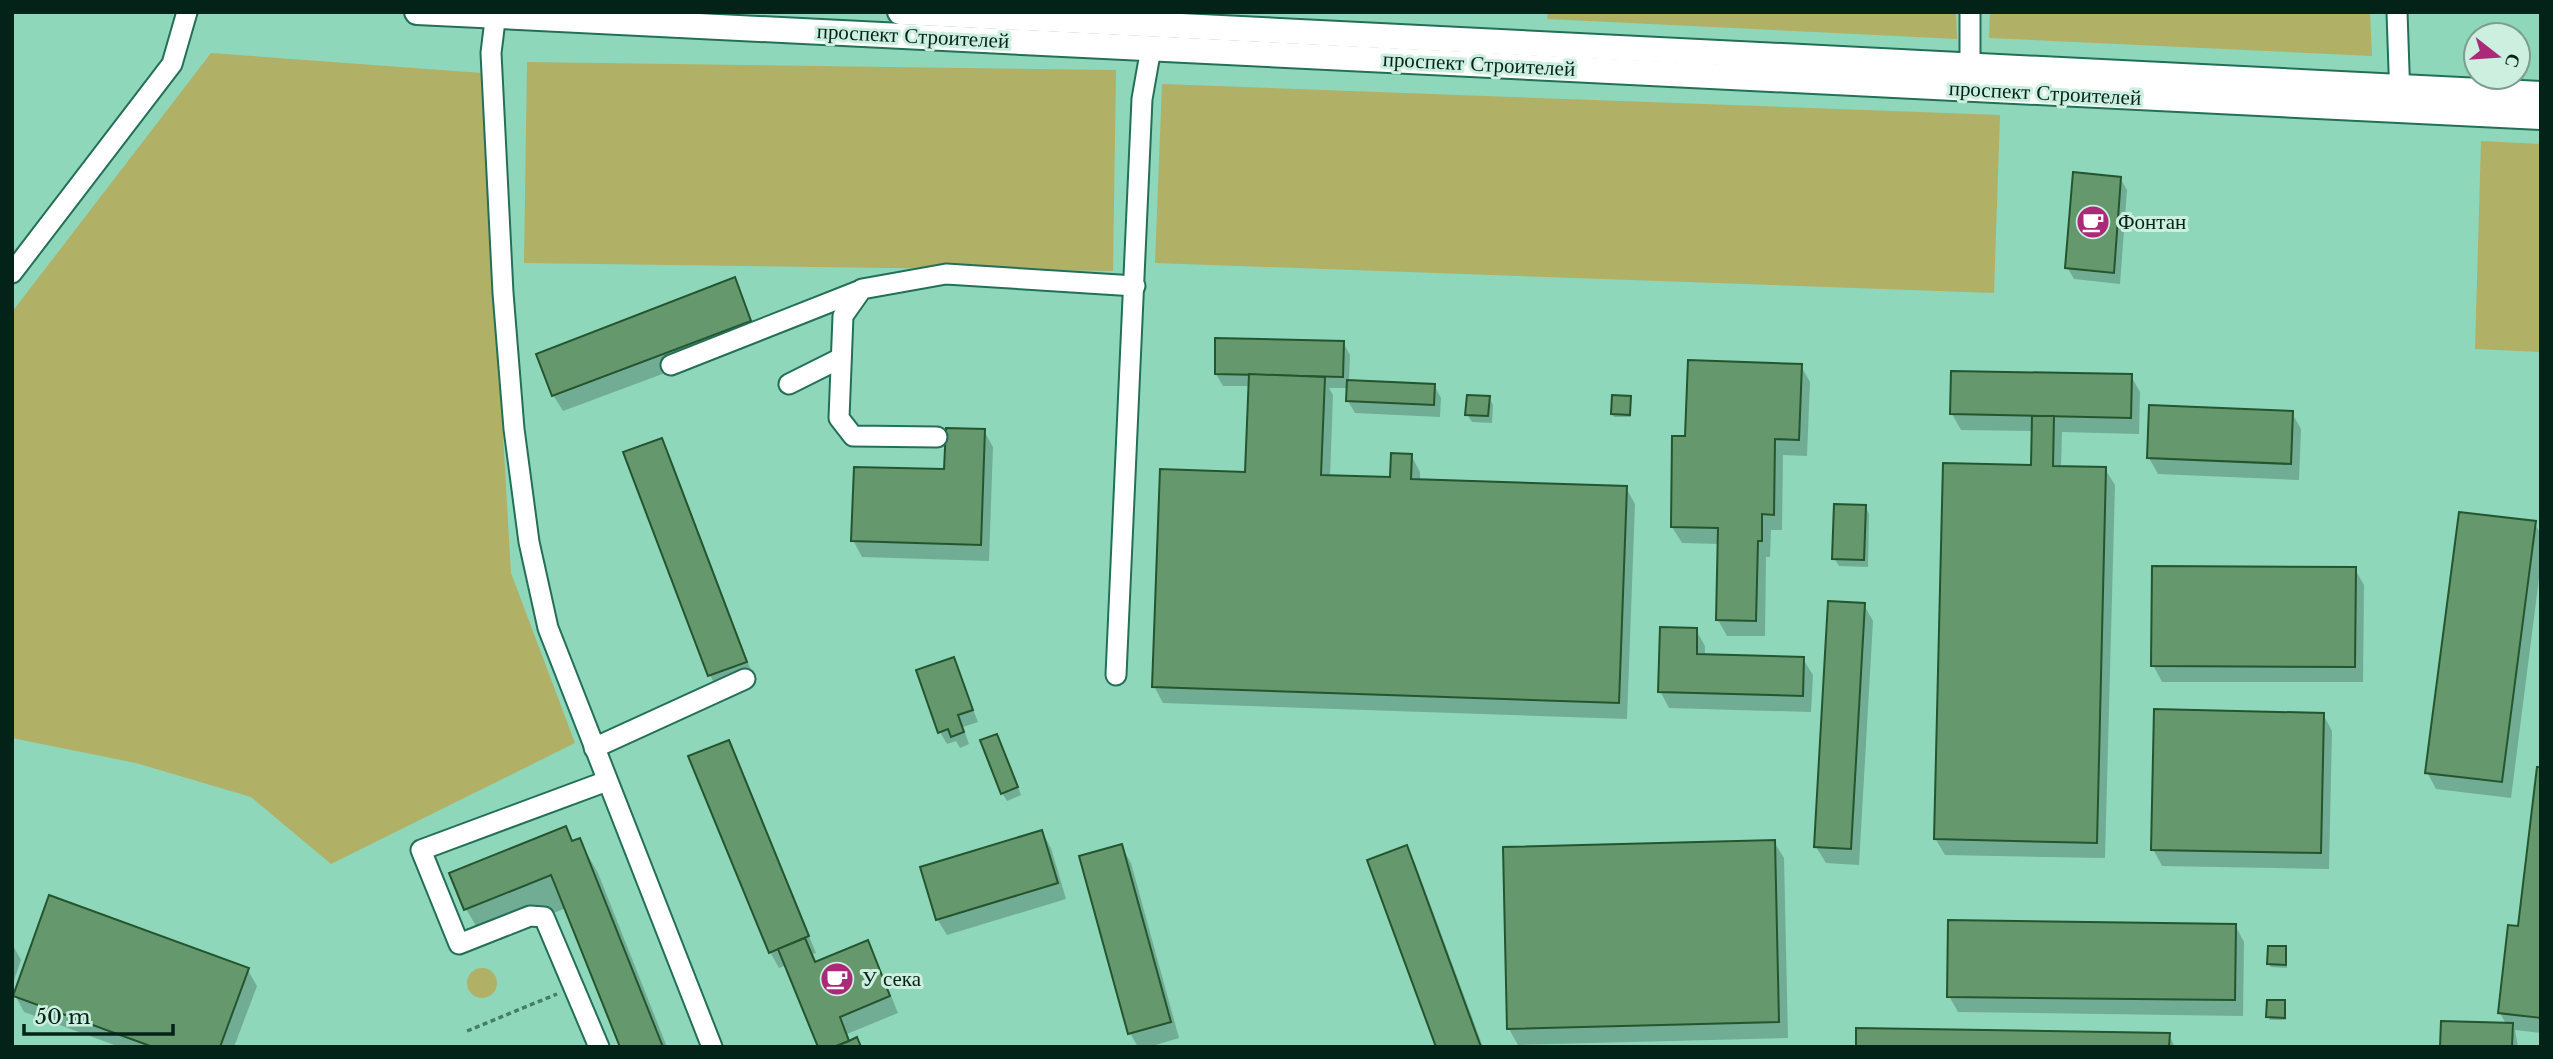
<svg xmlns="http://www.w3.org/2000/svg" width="2553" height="1059" font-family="'Libre Baskerville',serif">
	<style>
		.green { fill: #b0b067 }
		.shadow { fill: #0003 }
		.building { fill: #66986d; stroke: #24552e; stroke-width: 2 }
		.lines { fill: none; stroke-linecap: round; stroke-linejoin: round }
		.minor-casing { stroke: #236f57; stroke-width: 23 }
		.major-casing { stroke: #236f57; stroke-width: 28 }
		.path { stroke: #477c69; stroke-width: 3.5; stroke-dasharray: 5 3.5; stroke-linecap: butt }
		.minor { stroke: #fff; stroke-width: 19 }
		.major { stroke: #fff; stroke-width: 24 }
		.labels { text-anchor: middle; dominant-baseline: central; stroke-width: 6; stroke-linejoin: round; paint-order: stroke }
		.street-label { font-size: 21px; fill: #032319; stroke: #ccefe0 }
		.poi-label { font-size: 21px; fill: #032319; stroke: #ccefe0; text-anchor: start }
	</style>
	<rect width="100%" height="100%" fill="#8ed7bb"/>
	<g class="green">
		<path d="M1548 12H1956L1957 39 1547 19Z"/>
		<path d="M1990 12H2370L2372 56 1989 38Z"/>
		<path d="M211 53 482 73 511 573 575 743 331 864 251 797 136 763 12 738V312Z"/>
		<path d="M527 62 1116 70 1113 271 524 263Z"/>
		<path d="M1162 84 2000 115 1994 293 1155 263Z"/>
		<path d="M2481 141 2541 144V352L2475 349Z"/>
		<circle cx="482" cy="983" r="15"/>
	</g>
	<g class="shadow">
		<path d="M2120 178 2127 190 2120 284 2074 279 2067 267Z"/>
		<path d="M734 280 759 338 563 411 553 395Z"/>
		<path d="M1343 342 1350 355 1349 381 1434 385 1441 398 1440 417 1355 413 1348 401 1349 388H1329L1333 395 1330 477 1392 479 1411 455 1420 472V481L1626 488 1635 504 1627 719 1163 703 1154 686 1247 474 1250 386H1223L1216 374Z"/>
		<path d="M1801 366 1810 382 1807 456 1783 455 1782 530H1771L1770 557H1766L1765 636H1727L1718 620 1719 544 1682 543 1672 527 1687 438Z"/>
		<path d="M2131 376 2140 392 2139 434 2062 432 2061 468 2105 469 2115 485 2105 858 1945 855 1935 838 2033 467 2034 431 1961 430 1952 414Z"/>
		<path d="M1629 397 1631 417H1614L1612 413Z"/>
		<path d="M1489 398 1493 405 1492 423 1472 422 1467 414Z"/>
		<path d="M2292 413 2301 429 2299 480 2158 474 2149 458Z"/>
		<path d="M984 431 993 447 989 561 862 557 853 540 946 471Z"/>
		<path d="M661 440 670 456 754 678 719 692 710 675 626 454Z"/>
		<path d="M1865 506 1869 514 1868 567 1839 566 1834 558Z"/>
		<path d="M2534 523 2541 534V563L2511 798 2436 789 2427 772Z"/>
		<path d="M2355 569 2364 585 2363 682H2162L2153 665Z"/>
		<path d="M1864 605 1873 621 1859 865 1826 863 1816 847Z"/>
		<path d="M1696 630 1705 646V656L1803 659 1813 675 1811 712 1669 708 1660 691Z"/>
		<path d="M953 659 978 722 963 727 969 744 960 748 956 741 947 744 940 732 918 671Z"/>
		<path d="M2323 714 2332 731 2329 869 2162 866 2153 849Z"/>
		<path d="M728 742 816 953 813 954 817 963 867 943 876 959 898 1013 847 1034 851 1042 819 1047 786 965 779 968 770 952Z"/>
		<path d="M1001 744 1021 795 1007 801 1002 793Z"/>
		<path d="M2541 769V1033L2515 1030 2518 1047H2442L2506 1024 2500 1013 2520 928Z"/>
		<path d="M566 828 574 842 579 840 598 873 667 1047H622L566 908 485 941 466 909Z"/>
		<path d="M1042 832 1051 848 1066 899 947 935 937 919Z"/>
		<path d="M1774 842 1784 858 1788 1038 1518 1045 1509 1029Z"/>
		<path d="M1121 846 1131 863 1179 1038 1149 1047H1138L1130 1033Z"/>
		<path d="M1406 847 1415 863 1483 1047H1438Z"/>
		<path d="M2235 925 2244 942 2243 1016 1958 1012 1949 996Z"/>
		<path d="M12 944 21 960 12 986Z"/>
		<path d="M2285 948 2287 968 2271 967 2269 964Z"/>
		<path d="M247 969 257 986 234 1047H120L24 1012 15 995Z"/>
		<path d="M2284 1002 2286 1020H2270L2268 1017Z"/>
		<path d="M2169 1035 2175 1047H1857Z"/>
	</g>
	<g class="building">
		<path d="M2073 172 2121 177 2114 273 2065 268Z"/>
		<path d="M735 277 751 321 552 396 536 354Z"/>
		<path d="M1215 338 1344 341 1343 377 1215 374Z"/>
		<path d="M1688 360 1802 364 1799 440 1775 439 1774 515 1762 514V541H1758L1756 621 1716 620 1718 528 1671 527 1672 436H1685Z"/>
		<path d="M1951 371 2132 374 2131 418 1950 414Z"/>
		<path d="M1249 374 1325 377 1321 475 1390 477 1391 453 1412 454 1411 479 1627 486 1619 703 1152 687 1160 469 1245 472Z"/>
		<path d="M1347 380 1435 384 1434 405 1346 401Z"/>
		<path d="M1467 395 1490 396 1488 416 1465 415Z"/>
		<path d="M1612 395 1631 396 1630 415 1611 414Z"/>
		<path d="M2149 405 2293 411 2291 464 2147 458Z"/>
		<path d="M2032 416H2054L2053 466 2106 467 2097 843 1934 839 1943 463 2031 465Z"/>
		<path d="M946 428 985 429 981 545 851 541 854 467 944 469Z"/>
		<path d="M662 438 747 662 708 676 623 452Z"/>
		<path d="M1834 504 1866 505 1864 560 1832 559Z"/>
		<path d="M2459 512 2536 521 2502 782 2425 773Z"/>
		<path d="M2152 566 2356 567 2355 667 2151 666Z"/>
		<path d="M1828 601 1865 603 1851 849 1814 847Z"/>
		<path d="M1660 627 1697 628V654L1804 657 1803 696 1658 692Z"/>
		<path d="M954 657 973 710 958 715 964 732 951 737 948 729 938 733 916 670Z"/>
		<path d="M2154 709 2324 713 2321 853 2151 850Z"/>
		<path d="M997 734 1018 787 1001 794 980 740Z"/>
		<path d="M729 740 809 936 769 953 688 756Z"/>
		<path d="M2537 767H2541V1018L2498 1013 2508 925 2518 926Z"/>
		<path d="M566 826 572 841 580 838 663 1047H620L551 875 464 910 449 873Z"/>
		<path d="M1042 830 1058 883 936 920 920 867Z"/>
		<path d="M1775 840 1779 1022 1507 1029 1503 847Z"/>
		<path d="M1122 844 1171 1022 1128 1034 1079 856Z"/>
		<path d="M1407 845 1481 1047H1436L1367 860Z"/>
		<path d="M49 895 249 968 220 1047H153L13 996Z"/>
		<path d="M1948 920 2236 924 2235 1000 1947 997Z"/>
		<path d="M805 938 815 962 868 940 890 996 840 1017 849 1041 834 1047H818L778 949Z"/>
		<path d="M2268 946H2286V965L2267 964Z"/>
		<path d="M2267 1000H2285V1018L2266 1017Z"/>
		<path d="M2441 1021 2513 1023 2512 1047H2440Z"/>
		<path d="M1856 1028 2170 1033 2169 1047H1856Z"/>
		<path d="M857 1037 861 1047H834L849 1041Z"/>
	</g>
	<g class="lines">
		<defs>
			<g id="minor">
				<path d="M496 12 491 53 503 293 514 429 529 542 548 628 712 1047"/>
				<path d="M2397 12 2400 99"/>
				<path d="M1970 66V12"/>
				<path d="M12 273 172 64 187 12"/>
				<path d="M671 365 861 290"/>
				<path d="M789 384 841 358"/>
				<path d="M937 437 853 436 839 418 843 316 862 289 946 274 1135 286"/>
				<path d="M1116 675 1142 99 1151 48"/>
				<path d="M594 748 745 679"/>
				<path d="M599 1047 544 917 530 916 459 944 421 850 607 781"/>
			</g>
			<g id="major">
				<path d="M417 12 2541 117"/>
				<path d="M900 12 2541 94"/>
			</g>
		</defs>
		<use href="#minor" class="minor-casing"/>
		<use href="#major" class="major-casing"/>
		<path class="path" d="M467 1031 557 994"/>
		<use href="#minor" class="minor"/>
		<use href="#major" class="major"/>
	</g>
	<defs>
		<symbol id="cafe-disc" viewBox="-11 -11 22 22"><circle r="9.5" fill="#ab2a78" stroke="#ccefe0"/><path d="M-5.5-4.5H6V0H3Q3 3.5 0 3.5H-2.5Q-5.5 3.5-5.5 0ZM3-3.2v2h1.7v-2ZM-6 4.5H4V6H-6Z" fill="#fff"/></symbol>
	</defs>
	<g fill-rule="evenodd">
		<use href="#cafe-disc" x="2074" y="203" width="38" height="38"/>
		<use href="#cafe-disc" x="818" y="960" width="38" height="38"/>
	</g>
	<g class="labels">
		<g class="street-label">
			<text transform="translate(913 36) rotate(3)">проспект Строителей</text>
			<text transform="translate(1479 64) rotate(3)">проспект Строителей</text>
			<text transform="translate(2045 93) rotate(3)">проспект Строителей</text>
		</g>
		<g class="poi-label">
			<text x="2118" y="222">Фонтан</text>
			<text x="862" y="979">У сека</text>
		</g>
	</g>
	<rect width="2553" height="1059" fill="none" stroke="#032319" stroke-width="28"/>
	<g transform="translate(2497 56) rotate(107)"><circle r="33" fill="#ccefe0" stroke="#7c9d90" stroke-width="2"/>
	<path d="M0-5L12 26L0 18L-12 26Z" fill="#ab2a78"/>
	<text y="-10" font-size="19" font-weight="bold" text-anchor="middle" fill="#032319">С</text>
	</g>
	<path d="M24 1024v10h149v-10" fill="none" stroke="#032319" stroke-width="3.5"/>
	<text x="35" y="1024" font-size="21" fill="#032319" stroke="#ccefe0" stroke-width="5" paint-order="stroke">50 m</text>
</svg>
